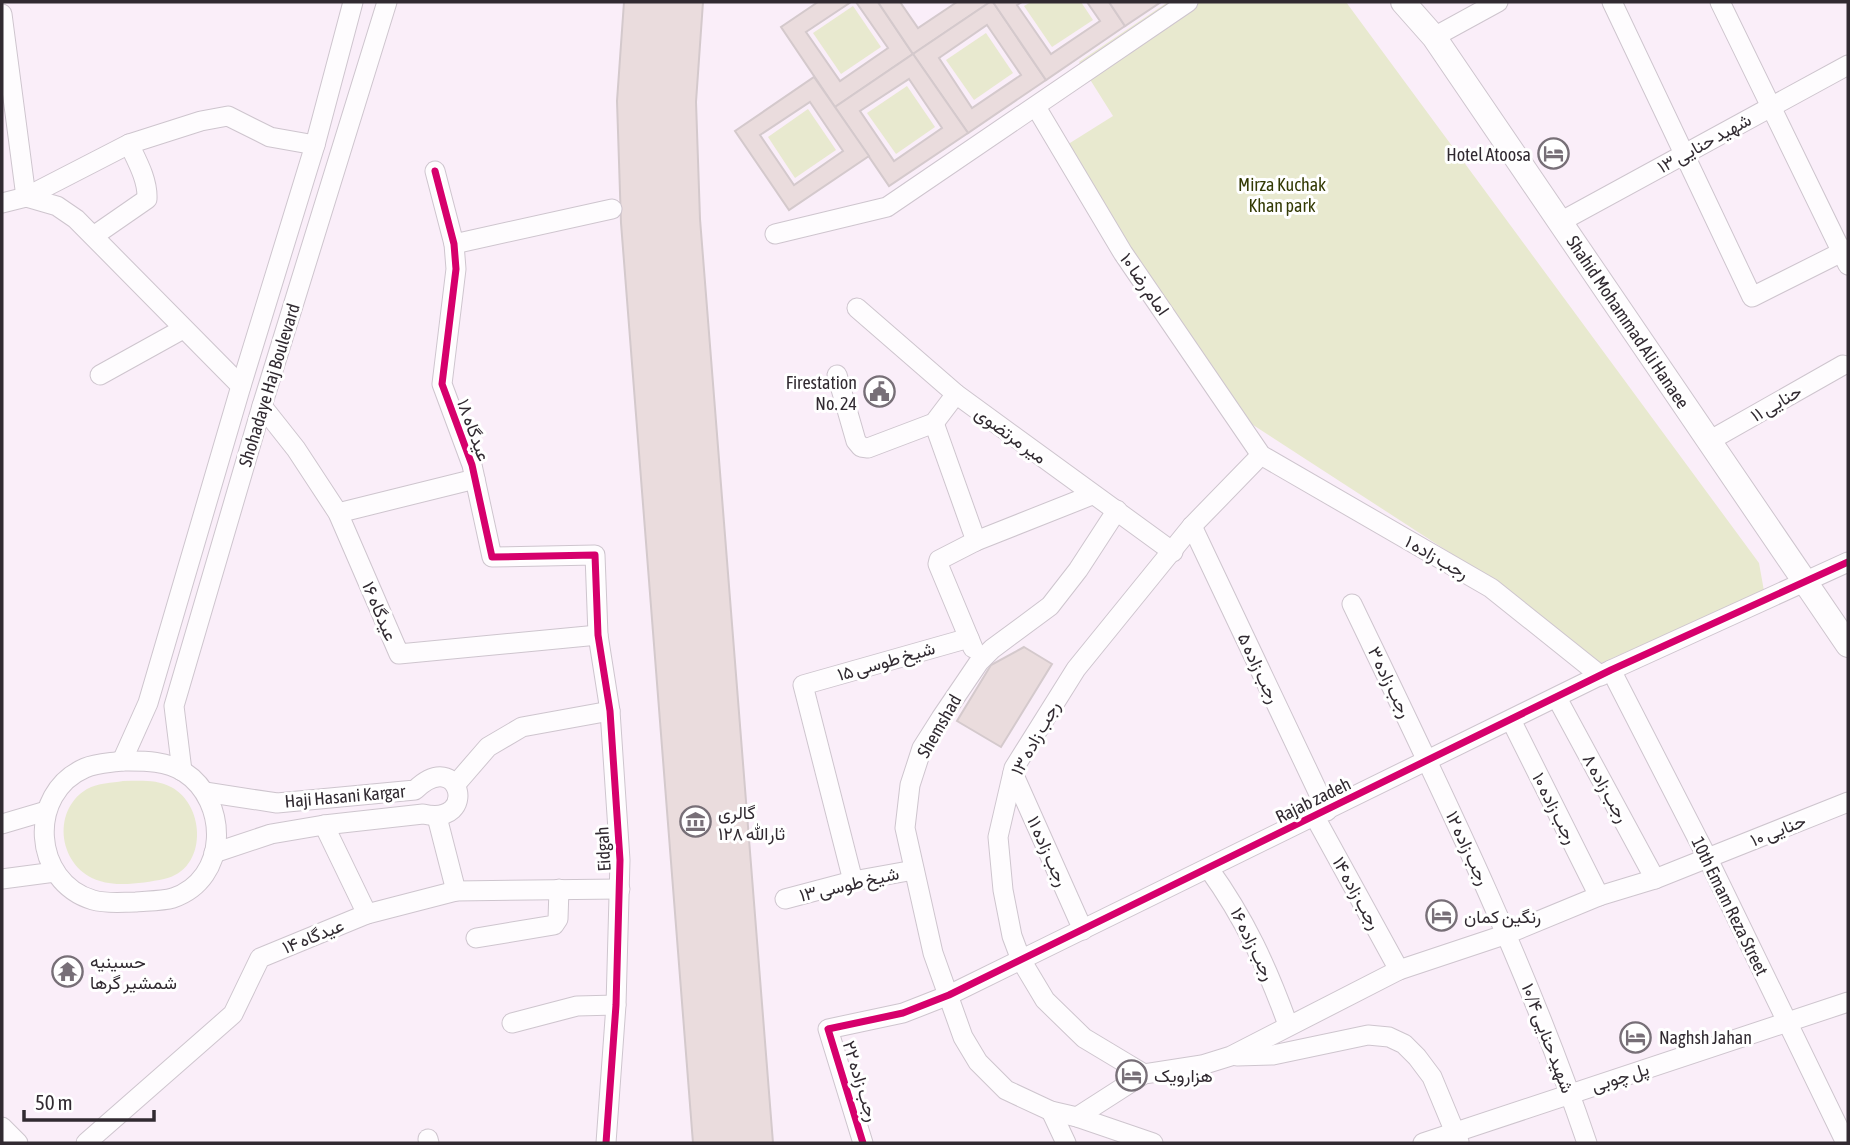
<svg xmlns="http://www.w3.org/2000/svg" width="1850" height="1145" font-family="'Asap Condensed',Vazirmatn,sans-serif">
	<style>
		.green { fill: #e8e9cf }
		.building { fill: #eadcdd; stroke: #d4c9cc; stroke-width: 2; fill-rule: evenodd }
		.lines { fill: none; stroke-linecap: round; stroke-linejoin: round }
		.minor-casing { stroke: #cec5ce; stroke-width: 21 }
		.major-casing { stroke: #cec5ce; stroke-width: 26 }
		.minor { stroke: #fefcfe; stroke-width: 19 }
		.major { stroke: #fefcfe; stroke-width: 24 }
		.cycleway-casing { stroke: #fff; stroke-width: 11 }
		.cycleway { stroke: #d6006c; stroke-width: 7 }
		.labels { text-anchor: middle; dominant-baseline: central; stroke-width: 6; stroke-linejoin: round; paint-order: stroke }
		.street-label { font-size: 18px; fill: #312a31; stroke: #fff }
		.poi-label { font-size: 18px; fill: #312a31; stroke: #fff; text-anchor: start }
		.park-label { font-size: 18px; fill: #333a04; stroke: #fff }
	</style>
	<rect width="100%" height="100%" fill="#faeef9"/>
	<g class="green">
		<path d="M1031 2H1081L1093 20 1052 47 1024 6Z"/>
		<path d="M1168 2H1346L1759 563 1764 591 1599 664 1495 582 1250 423 1054 153 1113 116 1079 62Z"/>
		<path d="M853 6 881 47 841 74 813 33Z"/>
		<path d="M986 33 1013 73 974 100 946 60Z"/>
		<path d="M907 86 935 127 896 154 867 113Z"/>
		<path d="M808 109 836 150 795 178 768 137Z"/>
		<path d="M123 781C139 781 156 779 171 787 206 805 208 870 164 879 145 883 118 887 100 881 59 869 50 811 87 789 98 783 112 783 123 781Z"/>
	</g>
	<g class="building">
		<path d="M624 2H703L696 102 700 219 773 1143H693L621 223 617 101Z"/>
		<path d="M818 2H851L806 32 840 81 888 48 856 2H878L913 54 835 107 781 27Z"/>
		<path d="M878 2H900L918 28 957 2H990L913 54Z"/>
		<path d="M990 2H993L1046 80 968 133 913 54ZM987 25 1021 75 972 108 939 58Z"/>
		<path d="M993 2H1022L1017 5 1051 54 1100 21 1087 2H1109L1125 26 1046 80Z"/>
		<path d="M1109 2H1161L1125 26Z"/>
		<path d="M913 54 968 133 889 186 835 107ZM909 79 942 128 894 161 860 111Z"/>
		<path d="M814 77 869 156 789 210 735 131ZM810 102 843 151 794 185 760 135Z"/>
		<path d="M1024 647 1052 664 1001 747 957 721 991 665Z"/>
	</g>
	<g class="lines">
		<defs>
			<g id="minor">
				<path d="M1612 2 1752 297 1848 249"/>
				<path d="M1720 2 1848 265"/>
				<path d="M2 14 26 197"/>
				<path d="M1434 37 1498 2"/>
				<path d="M1036 107 1123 253 1261 455 1491 588 1601 676"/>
				<path d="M435 171 454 244 456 269 442 384 472 465 492 557 595 555 598 635 610 711 620 860 616 1005 606 1143"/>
				<path d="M26 197 57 206 76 219 241 386"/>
				<path d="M2 203 26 197 129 144"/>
				<path d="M1560 222 1848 65"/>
				<path d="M775 234 887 207 1188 2"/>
				<path d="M95 235 147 199C148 180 137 161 129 144L201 121 228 116 270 137 315 145"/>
				<path d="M454 244 612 209"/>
				<path d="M857 308 956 394 1173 552"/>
				<path d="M100 375 183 329"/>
				<path d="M837 375 856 441 861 447 868 448 934 423 956 394"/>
				<path d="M262 406 296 449 338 513 399 654 598 635"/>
				<path d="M934 423 976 541"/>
				<path d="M1709 441 1843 365"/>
				<path d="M1117 510 1078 570 1050 606 992 649 979 662 941 718 922 748 910 785 905 828 933 953 963 1037 978 1062 1006 1090 1051 1111 1077 1117 1153 1143"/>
				<path d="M338 513 475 479"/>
				<path d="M1192 526 1327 811"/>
				<path d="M1352 604C1437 781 1524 957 1587 1143"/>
				<path d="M973 648 938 564 939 560 976 541 1092 495"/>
				<path d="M1611 670 1708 859 1846 1143"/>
				<path d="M1557 698 1655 879"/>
				<path d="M1511 720 1599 896"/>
				<path d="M122 761 148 703 241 386 315 145 353 2"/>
				<path d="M122 761C143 761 165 760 184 772 229 801 229 879 173 898 162 901 147 901 136 902 122 902 107 904 93 900 32 882 27 793 85 768 96 763 110 763 122 761Z"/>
				<path d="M182 771 174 706 262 406 387 2"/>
				<path d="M1013 773 1083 930"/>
				<path d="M456 784 488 747 522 727 610 711"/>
				<path d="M205 792 277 803 415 790C460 746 480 827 423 814L324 825 271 834 214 853"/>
				<path d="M437 817 456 891"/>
				<path d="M1315 817 1399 970"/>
				<path d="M2 824 46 811"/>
				<path d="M324 825 367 914"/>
				<path d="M1209 869C1245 919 1267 967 1288 1025"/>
				<path d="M2 879 55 872"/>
				<path d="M853 881 803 685 969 638"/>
				<path d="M785 899 853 881 914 870"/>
				<path d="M476 938 554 925 558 919 559 889"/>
				<path d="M512 1023 577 1006 616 1005"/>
				<path d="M1237 1056 1273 1055 1368 1035 1389 1037 1404 1044 1417 1057 1432 1077 1459 1142"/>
				<path d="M1144 1074 1084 1038 1045 1000 1021 960 1012 936 1003 890 998 837 1014 768 1076 669 1192 526 1261 455"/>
				<path d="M1051 1111 1066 1143"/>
				<path d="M1077 1117 1144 1074 1202 1065 1231 1056 1399 970 1507 934 1599 896 1655 879 1848 802"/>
				<path d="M2 1127 18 1143"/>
				<path d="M428 1139 429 1143"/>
				<path d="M86 1143 233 1014 260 958 367 914 456 891 620 889"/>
				<path d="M863 1143 828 1029 903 1013 949 995 1611 670 1848 562"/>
				<path d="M1423 1143 1848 1002"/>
			</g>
			<path id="major" d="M1403 2 1434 37 1848 645"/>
		</defs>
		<use href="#minor" class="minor-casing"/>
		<use href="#major" class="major-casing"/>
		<use href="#minor" class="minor"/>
		<use href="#major" class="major"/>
		<defs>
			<g id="cycleway">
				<path d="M435 171 454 244 456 269 442 384 472 465 492 557 595 555 598 635 610 711 620 860 616 1005 606 1143"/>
				<path d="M863 1143 828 1029 903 1013 949 995 1611 670 1848 562"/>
			</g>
		</defs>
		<use href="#cycleway" class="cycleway-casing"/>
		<use href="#cycleway" class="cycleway"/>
	</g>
	<defs>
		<symbol id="hotel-ring" viewBox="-11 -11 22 22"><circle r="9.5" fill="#fff" stroke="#776f77" stroke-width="1.5"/><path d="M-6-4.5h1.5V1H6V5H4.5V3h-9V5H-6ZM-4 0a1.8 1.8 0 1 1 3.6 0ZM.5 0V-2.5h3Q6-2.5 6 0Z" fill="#776f77"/></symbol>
		<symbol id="civic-ring" viewBox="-11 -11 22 22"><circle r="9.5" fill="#fff" stroke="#776f77" stroke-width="1.5"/><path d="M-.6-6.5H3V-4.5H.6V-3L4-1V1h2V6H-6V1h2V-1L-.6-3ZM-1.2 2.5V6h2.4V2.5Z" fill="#776f77"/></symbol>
		<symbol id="museum-ring" viewBox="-11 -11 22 22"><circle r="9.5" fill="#fff" stroke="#776f77" stroke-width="1.5"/><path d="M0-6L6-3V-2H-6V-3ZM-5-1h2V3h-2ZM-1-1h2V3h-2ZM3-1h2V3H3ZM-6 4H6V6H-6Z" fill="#776f77"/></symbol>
		<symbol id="temple-ring" viewBox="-11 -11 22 22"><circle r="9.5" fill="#fff" stroke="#776f77" stroke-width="1.5"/><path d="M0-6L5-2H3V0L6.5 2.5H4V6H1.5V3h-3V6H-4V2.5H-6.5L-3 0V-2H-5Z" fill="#776f77"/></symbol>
	</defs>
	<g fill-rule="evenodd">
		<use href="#hotel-ring" x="1536" y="136" width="35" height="35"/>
		<use href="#civic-ring" x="862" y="374" width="35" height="35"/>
		<use href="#museum-ring" x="678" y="804" width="35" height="35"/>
		<use href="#hotel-ring" x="1424" y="898" width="35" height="35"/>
		<use href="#temple-ring" x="50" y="954" width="35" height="35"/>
		<use href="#hotel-ring" x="1618" y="1020" width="35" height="35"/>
		<use href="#hotel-ring" x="1114" y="1058" width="35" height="35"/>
	</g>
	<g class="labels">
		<g class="street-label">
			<text transform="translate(1704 143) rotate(-29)">شهید حنایی ۱۳</text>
			<text transform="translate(1145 284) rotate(55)">امام رضا ۱۰</text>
			<text transform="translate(1628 322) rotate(56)">Shahid Mohammad Ali Hanaee</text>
			<text transform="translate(269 385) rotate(-73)">Shohadaye Haj Boulevard</text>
			<text transform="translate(1776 403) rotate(-30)">حنایی ۱۱</text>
			<text transform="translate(474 430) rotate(70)">عیدگاه ۱۸</text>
			<text transform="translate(1011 435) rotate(36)">میر مرتضوی</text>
			<text transform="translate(1437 557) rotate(30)">رجب زاده ۱</text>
			<text transform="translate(380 611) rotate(67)">عیدگاه ۱۶</text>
			<text transform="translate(886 661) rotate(-16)">۱۵ شیخ طوسی</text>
			<text transform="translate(1259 668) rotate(65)">رجب زاده ۵</text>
			<text transform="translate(1390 682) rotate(64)">رجب زاده ۳</text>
			<text transform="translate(939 726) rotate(-60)">Shemshad</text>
			<text transform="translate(1035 738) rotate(-61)">رجب زاده ۱۳</text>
			<text transform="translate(1606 788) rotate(61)">رجب زاده ۸</text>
			<text transform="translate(345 796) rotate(-5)">Haji Hasani Kargar</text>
			<text transform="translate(1313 800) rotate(-26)">Rajab zadeh</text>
			<text transform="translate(1555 808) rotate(63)">رجب زاده ۱۰</text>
			<text transform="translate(1778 830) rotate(-22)">حنایی ۱۰</text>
			<text transform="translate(1468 848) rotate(65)">رجب زاده ۱۲</text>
			<text transform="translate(603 849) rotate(-93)">Eidgah</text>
			<text transform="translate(1048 851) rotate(66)">رجب زاده ۱۱</text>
			<text transform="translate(849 884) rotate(-13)">شیخ طوسی ۱۳</text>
			<text transform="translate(1357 893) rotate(61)">رجب زاده ۱۴</text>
			<text transform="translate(1730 906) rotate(64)">10th Emam Reza Street</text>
			<text transform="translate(313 936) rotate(-22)">عیدگاه ۱۴</text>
			<text transform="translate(1253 944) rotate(64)">رجب زاده ۱۶</text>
			<text transform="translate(1548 1038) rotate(69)">شهید حنایی ۱۰/۴</text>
			<text transform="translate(1620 1077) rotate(-18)">پل چوبی</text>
			<text transform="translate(861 1081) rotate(73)">رجب زاده ۲۲</text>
		</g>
		<g class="poi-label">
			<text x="1531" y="154" text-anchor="end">Hotel Atoosa</text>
			<text x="857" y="382" text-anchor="end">Firestation<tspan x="857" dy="21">No. 24</tspan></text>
			<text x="718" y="812">گالری<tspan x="718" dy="21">ثارالله ۱۲۸</tspan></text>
			<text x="1464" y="916">رنگین کمان</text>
			<text x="90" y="961">حسینیه<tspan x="90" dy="21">شمشیر گرها</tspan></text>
			<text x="1659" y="1037">Naghsh Jahan</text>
			<text x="1154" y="1075">هزارویک</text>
		</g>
		<g class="park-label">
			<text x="1282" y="184">Mirza Kuchak<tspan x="1282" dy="21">Khan park</tspan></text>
		</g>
	</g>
	<rect width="1850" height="1145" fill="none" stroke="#312a31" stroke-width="7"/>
	<path d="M24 1110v10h130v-10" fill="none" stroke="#312a31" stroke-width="3.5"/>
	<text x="35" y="1110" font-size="21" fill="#312a31" stroke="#ffffff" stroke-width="5" paint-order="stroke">50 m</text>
</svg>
